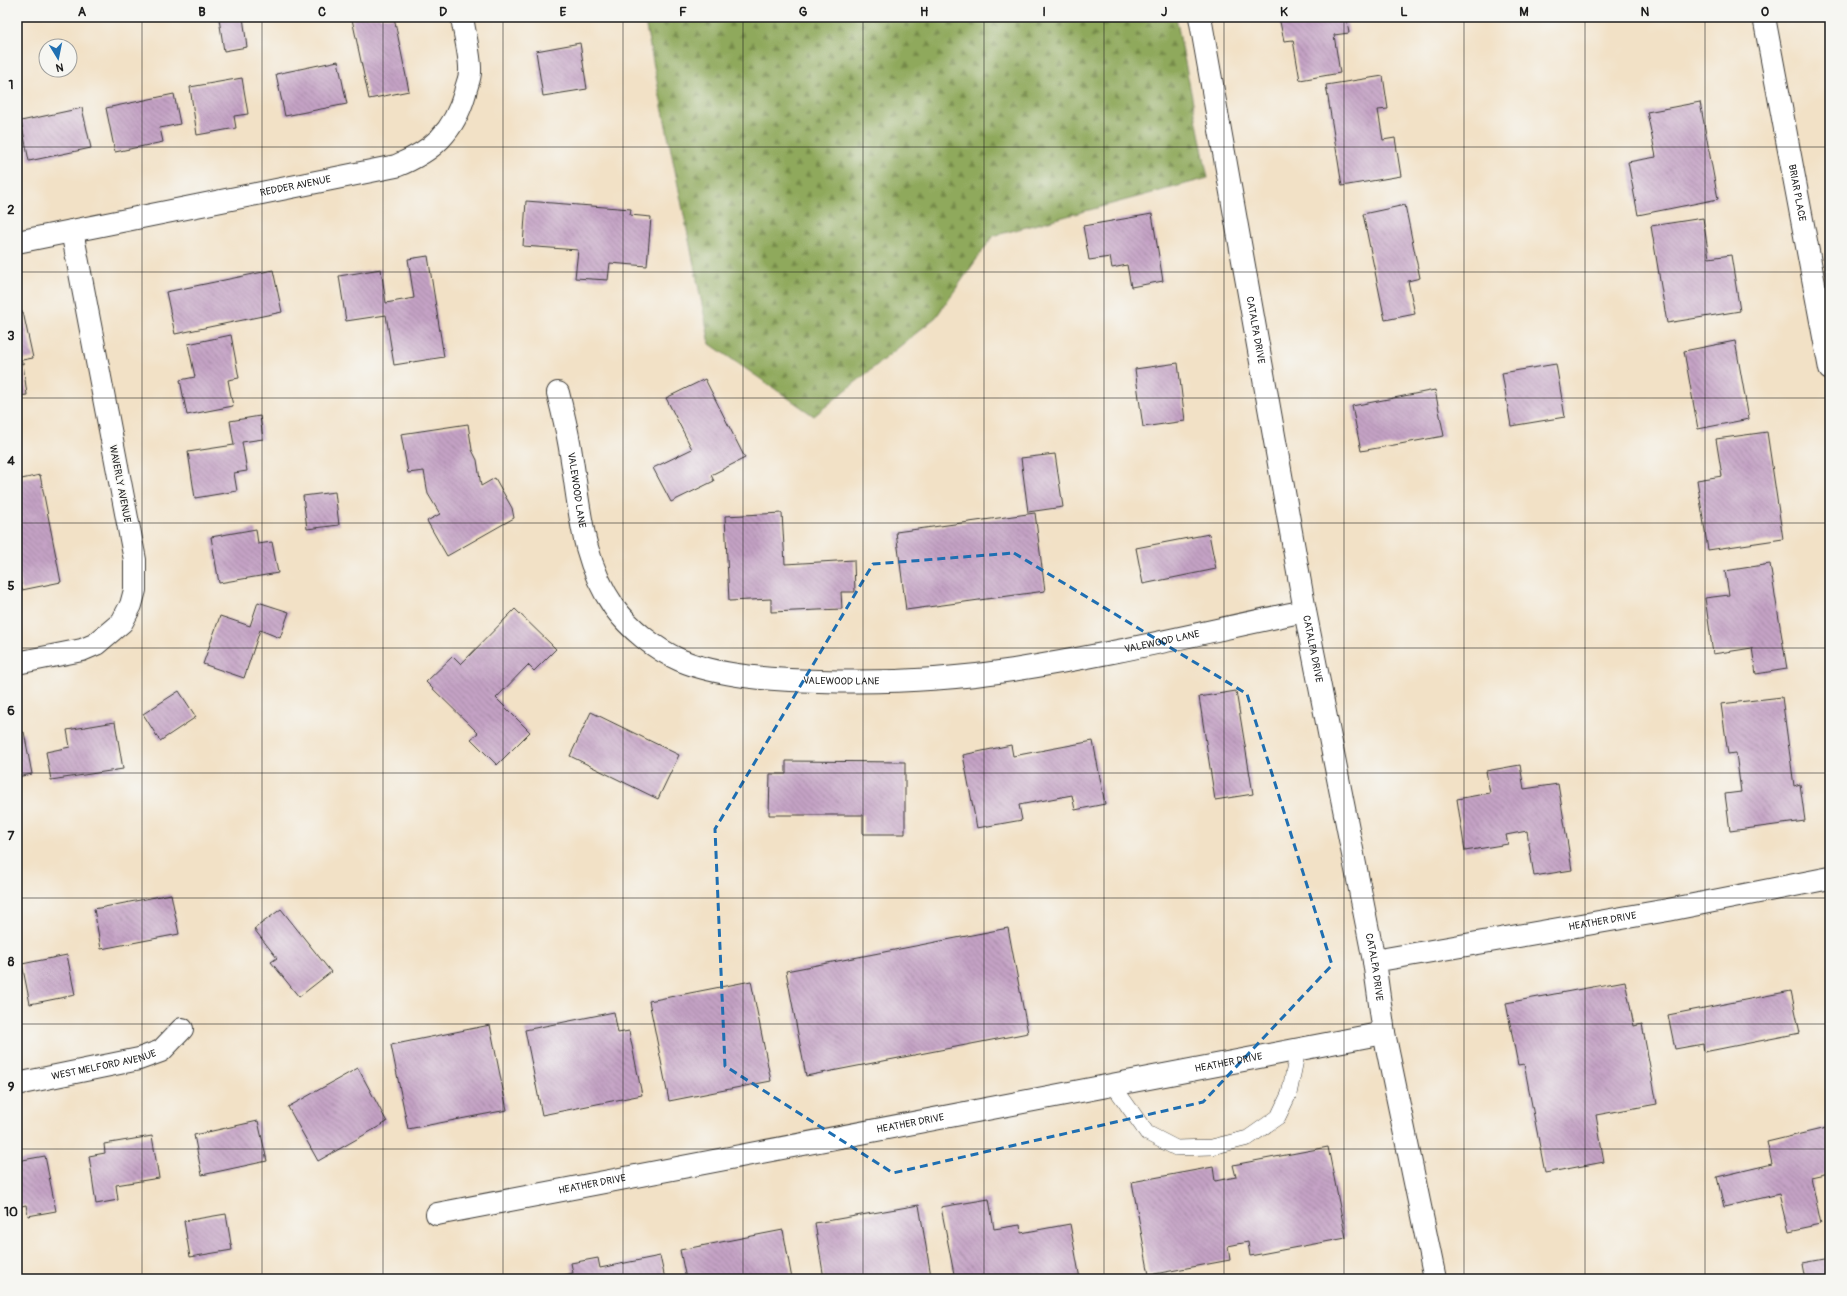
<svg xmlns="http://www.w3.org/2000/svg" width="1847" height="1296" font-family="Pangolin,sans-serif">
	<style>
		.forest { fill: url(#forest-firs); stroke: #56623c }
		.building { fill: url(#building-back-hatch) }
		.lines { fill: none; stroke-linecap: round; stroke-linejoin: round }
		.lane-casing { stroke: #3c3a36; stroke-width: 16 }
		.street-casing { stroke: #3c3a36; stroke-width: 24 }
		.secondary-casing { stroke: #3c3a36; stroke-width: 24 }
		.lane { stroke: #fff; stroke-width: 15 }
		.street { stroke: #fff; stroke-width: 22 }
		.secondary { stroke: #fff; stroke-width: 22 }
		.marked { fill: none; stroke: #1f6fb2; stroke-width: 3; stroke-dasharray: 8 5; stroke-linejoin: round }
		.grid { fill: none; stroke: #1c1c1c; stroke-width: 1; stroke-opacity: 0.55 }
		.labels { text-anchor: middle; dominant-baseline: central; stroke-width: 3; stroke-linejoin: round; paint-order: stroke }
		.street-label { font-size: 10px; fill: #1c1c1c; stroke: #f6f6f2 }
		.neatline { fill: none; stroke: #1c1c1c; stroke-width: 1.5 }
		.grid-label { font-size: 13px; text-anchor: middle; font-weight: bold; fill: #1c1c1c }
	</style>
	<defs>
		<pattern id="forest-firs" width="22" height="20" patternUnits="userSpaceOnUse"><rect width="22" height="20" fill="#8fa95b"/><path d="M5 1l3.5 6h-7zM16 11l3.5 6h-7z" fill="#74894a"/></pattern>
		<pattern id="building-back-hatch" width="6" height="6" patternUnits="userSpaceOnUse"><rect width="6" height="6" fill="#c4a2c5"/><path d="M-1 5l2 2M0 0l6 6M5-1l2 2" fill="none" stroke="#9e839f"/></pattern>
	</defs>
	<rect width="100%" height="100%" fill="#f6f6f2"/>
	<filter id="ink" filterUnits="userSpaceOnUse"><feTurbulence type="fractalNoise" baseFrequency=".025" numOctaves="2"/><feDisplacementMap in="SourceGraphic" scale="8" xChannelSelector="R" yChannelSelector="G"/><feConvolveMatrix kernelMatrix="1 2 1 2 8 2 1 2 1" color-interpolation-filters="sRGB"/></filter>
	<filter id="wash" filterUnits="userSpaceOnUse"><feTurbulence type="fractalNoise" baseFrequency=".012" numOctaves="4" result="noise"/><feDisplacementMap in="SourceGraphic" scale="16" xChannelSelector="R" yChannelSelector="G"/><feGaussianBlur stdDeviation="0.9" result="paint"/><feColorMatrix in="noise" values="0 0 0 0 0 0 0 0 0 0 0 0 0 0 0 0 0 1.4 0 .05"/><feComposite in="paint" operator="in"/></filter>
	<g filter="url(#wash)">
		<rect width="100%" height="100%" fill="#f2e1c6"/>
		<path class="forest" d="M644 17H1176L1208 178 993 236 936 317 814 416 710 344Z"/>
		<g id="blocks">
			<g class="building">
				<path d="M230 17H243L247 47 224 51 219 19Z"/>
				<path d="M360 17H394L409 91 369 99 352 19Z"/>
				<path d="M1279 17H1346L1349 33 1334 35 1340 73 1300 80 1293 40 1284 41Z"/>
				<path d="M580 43 587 89 543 96 536 51Z"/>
				<path d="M338 61 347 104 285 116 276 74Z"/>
				<path d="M1383 76 1388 109 1378 110 1383 140 1395 138 1401 176 1342 186 1326 85Z"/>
				<path d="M242 78 248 114 234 116 236 128 197 135 190 87Z"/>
				<path d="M174 94 180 124 160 128 163 142 115 152 106 108Z"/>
				<path d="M1700 102 1718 199 1638 215 1628 162 1656 157 1647 112Z"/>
				<path d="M82 108 91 148 29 161 21 121Z"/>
				<path d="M526 201 631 209 630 215 651 217 647 266 610 263 608 280 575 278 578 250 523 246Z"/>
				<path d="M1405 205 1420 278 1408 281 1415 314 1385 320 1363 214Z"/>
				<path d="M1152 214 1163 281 1131 287 1127 265 1112 268 1110 257 1089 260 1083 226Z"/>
				<path d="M1703 218 1709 258 1731 255 1740 311 1667 323 1651 226Z"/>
				<path d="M428 256 444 357 394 365 386 315 346 321 339 276 381 269 386 303 414 298 408 259Z"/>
				<path d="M273 270 282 312 175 334 166 292Z"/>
				<path d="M23 312 33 358 17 361V313Z"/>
				<path d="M231 335 239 378 228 380 233 406 187 415 180 380 195 377 188 344Z"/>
				<path d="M1735 341 1749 419 1698 429 1684 351Z"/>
				<path d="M23 363 27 395 17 396V364Z"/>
				<path d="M1178 363 1185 421 1143 427 1135 369Z"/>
				<path d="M1556 364 1565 417 1511 426 1502 373Z"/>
				<path d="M705 379 745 458 711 475 714 481 671 502 653 468 692 449 666 398Z"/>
				<path d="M1435 390 1444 436 1361 451 1352 406Z"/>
				<path d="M260 416 263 439 242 442 247 471 234 473 237 491 195 498 188 452 234 445 230 421Z"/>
				<path d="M468 424 472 450 477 460 481 486 495 478 512 508 514 518 447 556 427 521 440 514 428 494 424 471 408 473 401 434Z"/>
				<path d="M1767 432 1783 539 1708 550 1697 480 1722 476 1716 439Z"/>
				<path d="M1055 454 1063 507 1028 512 1021 458Z"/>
				<path d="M40 475 61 582 22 590 17 565V480Z"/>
				<path d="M335 492 339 525 307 529 303 496Z"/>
				<path d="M782 513 785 564 854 560 855 592H841L842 609 771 612V599L729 601 725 516Z"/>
				<path d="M1035 513 1045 591 906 610 896 532Z"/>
				<path d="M256 529 258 544 272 542 278 573 219 583 211 537Z"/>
				<path d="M1209 534 1216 569 1143 584 1136 548Z"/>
				<path d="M1770 564 1787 669 1756 674 1752 648 1713 654 1705 598 1729 595 1725 571Z"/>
				<path d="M258 602 289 612 280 638 260 630 244 678 203 664 220 616 250 626Z"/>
				<path d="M515 609 556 649 534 671 528 665 496 698 530 732 497 765 471 739 478 733 426 682 453 656 461 664Z"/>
				<path d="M179 691 196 717 160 741 143 714Z"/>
				<path d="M1236 691 1253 794 1215 800 1199 697Z"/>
				<path d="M1782 697 1794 786 1800 784 1805 821 1730 831 1725 794 1741 792 1736 753 1728 754 1721 704Z"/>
				<path d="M591 712 679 755 658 799 570 756Z"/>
				<path d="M115 722 123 769 51 780 46 752 70 747 67 730Z"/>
				<path d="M24 732 32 774 17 777V734Z"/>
				<path d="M1093 741 1105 804 1075 810 1072 795 1019 805 1022 820 977 828 963 755 1011 745 1013 756Z"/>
				<path d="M786 761 905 762V834H863V815H769L770 774H786Z"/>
				<path d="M1520 765 1524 789 1558 784 1572 870 1534 876 1527 831 1506 835 1508 844 1465 851 1457 799 1490 793 1486 771Z"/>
				<path d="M171 894 179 934 101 949 94 909Z"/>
				<path d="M281 909 331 972 299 997 271 962 277 958 254 929Z"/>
				<path d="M1008 928 1028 1033 806 1076 786 971Z"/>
				<path d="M67 955 75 995 30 1004 22 964Z"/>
				<path d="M751 981 771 1081 669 1101 649 1001Z"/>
				<path d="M1625 981 1634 1026 1642 1024 1657 1104 1596 1115 1604 1162 1545 1173 1524 1064 1518 1065 1506 1003Z"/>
				<path d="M1791 991 1800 1033 1704 1052 1703 1044 1675 1049 1668 1015Z"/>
				<path d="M614 1012 618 1033 629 1031 642 1095 542 1115 525 1030Z"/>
				<path d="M490 1025 507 1110 408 1129 391 1045Z"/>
				<path d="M358 1068 387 1122 318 1161 288 1107Z"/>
				<path d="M258 1121 267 1161 202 1175 194 1135Z"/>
				<path d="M1830 1127V1176L1829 1173 1811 1177 1821 1224 1788 1231 1779 1194 1724 1207 1717 1177 1772 1164 1767 1142Z"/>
				<path d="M152 1136 159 1178 116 1185 118 1200 96 1204 89 1156 105 1153 104 1144Z"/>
				<path d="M1328 1147 1346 1238 1250 1256 1248 1242 1228 1246 1230 1260 1149 1275 1132 1182 1213 1167 1215 1181 1236 1177 1233 1165Z"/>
				<path d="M45 1156 56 1211 28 1216 26 1205 17 1207V1161Z"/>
				<path d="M989 1199 994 1229 1020 1225 1021 1233 1070 1224 1080 1279H955L941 1207Z"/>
				<path d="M919 1205 931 1276 911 1279H824L815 1223Z"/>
				<path d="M226 1214 232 1250 190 1257 184 1221Z"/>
				<path d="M783 1230 792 1279H686L680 1250Z"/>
				<path d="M660 1256 665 1279H549L573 1273 571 1263 598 1258 600 1268Z"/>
				<path d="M1830 1258V1279H1806L1803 1263Z"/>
			</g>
		</g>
	</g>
	<g filter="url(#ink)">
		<use href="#blocks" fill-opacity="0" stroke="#3c3a36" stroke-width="1"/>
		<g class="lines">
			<defs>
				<path id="lane" d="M1113 1085 1147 1133 1176 1148 1212 1147 1248 1138 1278 1117 1289 1094 1298 1050"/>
				<g id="street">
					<path id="s1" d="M1764 17 1830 369"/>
					<path id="s2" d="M17 242 396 166C433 151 454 132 465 93 466 86 470 79 470 72 471 58 464 32 462 17"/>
					<path id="s3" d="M558 393C563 413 568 433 571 454 580 508 581 560 614 607 630 629 655 649 680 660 720 677 776 680 819 681 884 683 949 680 1013 670 1111 655 1208 631 1305 611"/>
					<path d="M17 663 82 650 96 644 122 622 131 605 135 590V560L72 231"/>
					<path id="s4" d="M1374 961 1668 910 1830 878"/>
					<path id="s5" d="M17 1084 139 1059 161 1051 182 1029"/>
					<path id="s6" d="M437 1214 1384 1033"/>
				</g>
				<g id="secondary">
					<path id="s7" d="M1200 17 1305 611 1374 961 1384 1033 1435 1279"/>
				</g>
			</defs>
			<use href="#lane" class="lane-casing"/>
			<use href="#street" class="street-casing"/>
			<use href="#secondary" class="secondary-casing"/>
			<use href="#lane" class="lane"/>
			<use href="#street" class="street"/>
			<use href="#secondary" class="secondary"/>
		</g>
	</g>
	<path class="marked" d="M1014 553 1247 694 1332 965 1203 1102 893 1173 725 1066 715 829 873 564Z"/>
	<path class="grid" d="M142 17V1279M262 17V1279M383 17V1279M503 17V1279M623 17V1279M743 17V1279M863 17V1279M984 17V1279M1104 17V1279M1224 17V1279M1344 17V1279M1464 17V1279M1585 17V1279M1705 17V1279M17 147H1830M17 272H1830M17 398H1830M17 523H1830M17 648H1830M17 773H1830M17 898H1830M17 1024H1830M17 1149H1830"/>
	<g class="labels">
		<g class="street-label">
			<text stroke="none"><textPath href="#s2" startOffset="284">REDDER AVENUE</textPath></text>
			<text stroke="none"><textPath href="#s1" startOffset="179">BRIAR PLACE</textPath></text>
			<text stroke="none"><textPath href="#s7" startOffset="318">CATALPA DRIVE</textPath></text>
			<text transform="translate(120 484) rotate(79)">WAVERLY AVENUE</text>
			<text stroke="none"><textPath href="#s3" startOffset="99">VALEWOOD LANE</textPath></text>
			<text stroke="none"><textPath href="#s3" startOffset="796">VALEWOOD LANE</textPath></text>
			<text stroke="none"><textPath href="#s7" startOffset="642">CATALPA DRIVE</textPath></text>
			<text stroke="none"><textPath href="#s3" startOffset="472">VALEWOOD LANE</textPath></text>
			<text stroke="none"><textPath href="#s4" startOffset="232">HEATHER DRIVE</textPath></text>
			<text stroke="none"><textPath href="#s7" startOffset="966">CATALPA DRIVE</textPath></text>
			<text stroke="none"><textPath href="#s6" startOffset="806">HEATHER DRIVE</textPath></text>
			<text stroke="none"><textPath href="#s5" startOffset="89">WEST MELFORD AVENUE</textPath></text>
			<text stroke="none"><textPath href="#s6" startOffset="482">HEATHER DRIVE</textPath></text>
			<text stroke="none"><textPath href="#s6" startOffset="158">HEATHER DRIVE</textPath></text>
		</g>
	</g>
	<rect width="1847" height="1296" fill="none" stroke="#f6f6f2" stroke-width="44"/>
	<g transform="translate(58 58) rotate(170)"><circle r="19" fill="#f6f6f2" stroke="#9f9f9c"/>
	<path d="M0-3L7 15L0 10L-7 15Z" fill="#1f6fb2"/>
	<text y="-6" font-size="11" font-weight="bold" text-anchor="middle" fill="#1c1c1c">N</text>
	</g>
	<rect x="22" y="22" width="1803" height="1252" class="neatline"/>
	<g class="grid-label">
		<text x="82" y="16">A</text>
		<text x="202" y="16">B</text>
		<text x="322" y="16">C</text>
		<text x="443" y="16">D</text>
		<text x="563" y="16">E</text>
		<text x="683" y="16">F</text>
		<text x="803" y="16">G</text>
		<text x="924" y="16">H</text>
		<text x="1044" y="16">I</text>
		<text x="1164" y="16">J</text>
		<text x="1284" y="16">K</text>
		<text x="1404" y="16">L</text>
		<text x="1524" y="16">M</text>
		<text x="1645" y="16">N</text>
		<text x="1765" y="16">O</text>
		<text x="11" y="89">1</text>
		<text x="11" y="214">2</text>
		<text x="11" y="340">3</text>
		<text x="11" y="465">4</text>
		<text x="11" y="590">5</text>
		<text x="11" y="715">6</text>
		<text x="11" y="840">7</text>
		<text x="11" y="966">8</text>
		<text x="11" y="1091">9</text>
		<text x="11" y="1216">10</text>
	</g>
</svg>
